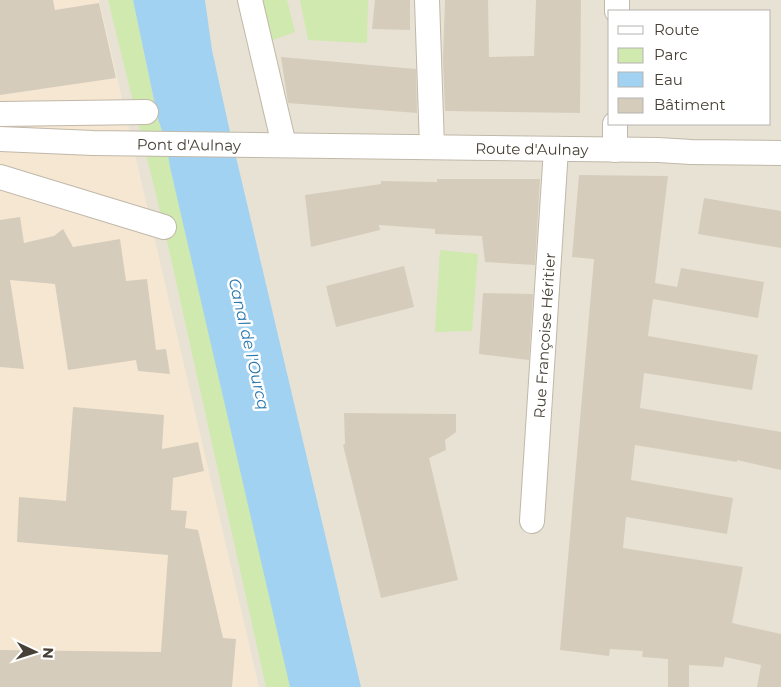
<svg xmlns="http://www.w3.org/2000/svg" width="781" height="687" font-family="Montserrat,sans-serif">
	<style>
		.residential { fill: #e8e2d5; fill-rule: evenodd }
		.commercial { fill: #f6e7d2 }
		.green { fill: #cfe9af }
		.water { fill: #a2d2f2 }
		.building { fill: #d6ccbc }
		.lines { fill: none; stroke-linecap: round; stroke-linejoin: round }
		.minor-casing { stroke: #c0b8a9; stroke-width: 26 }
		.minor { stroke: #fff; stroke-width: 24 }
		.labels { text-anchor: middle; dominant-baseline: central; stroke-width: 5; stroke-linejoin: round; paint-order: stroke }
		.street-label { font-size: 15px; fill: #474036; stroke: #fff }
		.water-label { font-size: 16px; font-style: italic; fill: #2b78ae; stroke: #fff }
	</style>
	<rect width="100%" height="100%" fill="#f4f0e7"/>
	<path class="residential" d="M0 0H781V687H0ZM610 11H770V124H610Z"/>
	<path class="commercial" d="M0 0H99L259 687H0Z"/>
	<g class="green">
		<path d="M108 0H133L158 119 166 143 291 687H266L164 227Z"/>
		<path d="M258 0H287L295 32 267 42Z"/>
		<path d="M300 0H368L367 43 308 40Z"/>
		<path d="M440 250 478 254 472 331 435 332Z"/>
	</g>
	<path class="water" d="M133 0H205L212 50 228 123 361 687H290L170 167 166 143 158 119Z"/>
	<g class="building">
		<path d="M0 0H53L55 10 99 3 116 78 0 95Z"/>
		<path d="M375 0H410V30L372 29Z"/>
		<path d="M445 0H488L489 57 534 56 536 0H581L580 113 445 111 443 59Z"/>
		<path d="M281 57 416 69 417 113 288 103Z"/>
		<path d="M579 175 668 176 655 283 677 287 681 268 764 282 758 318 653 299 648 336 758 355 752 390 644 373 640 408 781 432V470L737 460V462L635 445 631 480 733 498 727 534 626 517 623 548 743 567 732 623 781 634V687H757L761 665 725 657 723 667 689 665V687H668V659L642 657 643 651 610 649 609 656 560 650 594 259 572 257Z"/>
		<path d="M437 179H540L535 265 485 262 482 236 435 234V229L379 225 380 230 311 247 305 195 381 184V181L437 182Z"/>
		<path d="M704 198 781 211V248L698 234Z"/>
		<path d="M20 217 24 243 54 236 63 229 73 247 120 239 126 281 147 279 156 350 166 349 170 374 138 371 136 360 68 370 55 284 10 280 24 369 0 367V220Z"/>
		<path d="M404 266 414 307 336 327 326 286Z"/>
		<path d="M483 293 533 294 529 360 479 354Z"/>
		<path d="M73 407 164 415 162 449 198 442 204 471 173 478 171 510 187 511 185 528 198 530 223 638 236 639 232 687H0V650L161 652 168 555 17 542 19 497 66 501Z"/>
		<path d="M344 413 456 414V432L445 440 446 450 429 458 458 580 381 598 343 445 345 444Z"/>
	</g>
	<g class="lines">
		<defs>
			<g id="minor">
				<path d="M250 0 284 145"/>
				<path d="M427 0 432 147"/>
				<path d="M617 11V0"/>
				<path d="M0 114 146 112"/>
				<path id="s1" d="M0 139 93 143 658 150 691 152 781 153"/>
				<path d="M615 150V124"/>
				<path d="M0 177 164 227"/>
				<path id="s2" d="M532 521 556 149"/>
			</g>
		</defs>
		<use href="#minor" class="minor-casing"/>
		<use href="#minor" class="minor"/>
	</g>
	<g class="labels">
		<g class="street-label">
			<text stroke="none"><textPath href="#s1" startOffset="189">Pont d'Aulnay</textPath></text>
			<text stroke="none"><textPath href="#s1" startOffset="532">Route d'Aulnay</textPath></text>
			<text stroke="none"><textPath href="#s2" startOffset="186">Rue Françoise Héritier</textPath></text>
		</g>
		<g class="water-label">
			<text transform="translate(249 344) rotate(77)">Canal de l'Ourcq</text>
		</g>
	</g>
	<rect x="608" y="10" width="162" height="115" fill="#ffffff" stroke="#b5b3af"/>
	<rect x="618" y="26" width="25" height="8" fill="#ffffff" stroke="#b5b3af"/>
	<text x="654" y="35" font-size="15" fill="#474036">Route</text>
	<rect x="618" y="48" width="25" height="15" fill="#cfe9af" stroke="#b5b3af"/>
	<text x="654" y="60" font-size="15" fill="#474036">Parc</text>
	<rect x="618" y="72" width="25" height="15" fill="#a2d2f2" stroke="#b5b3af"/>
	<text x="654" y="85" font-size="15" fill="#474036">Eau</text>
	<rect x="618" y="98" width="25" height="15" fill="#d6ccbc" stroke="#b5b3af"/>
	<text x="654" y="110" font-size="15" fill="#474036">Bâtiment</text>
	<g transform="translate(35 652) rotate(94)" stroke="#ffffff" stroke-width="4" paint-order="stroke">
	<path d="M0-4L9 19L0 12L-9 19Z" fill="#474036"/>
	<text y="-8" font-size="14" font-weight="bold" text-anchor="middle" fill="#474036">N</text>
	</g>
</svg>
